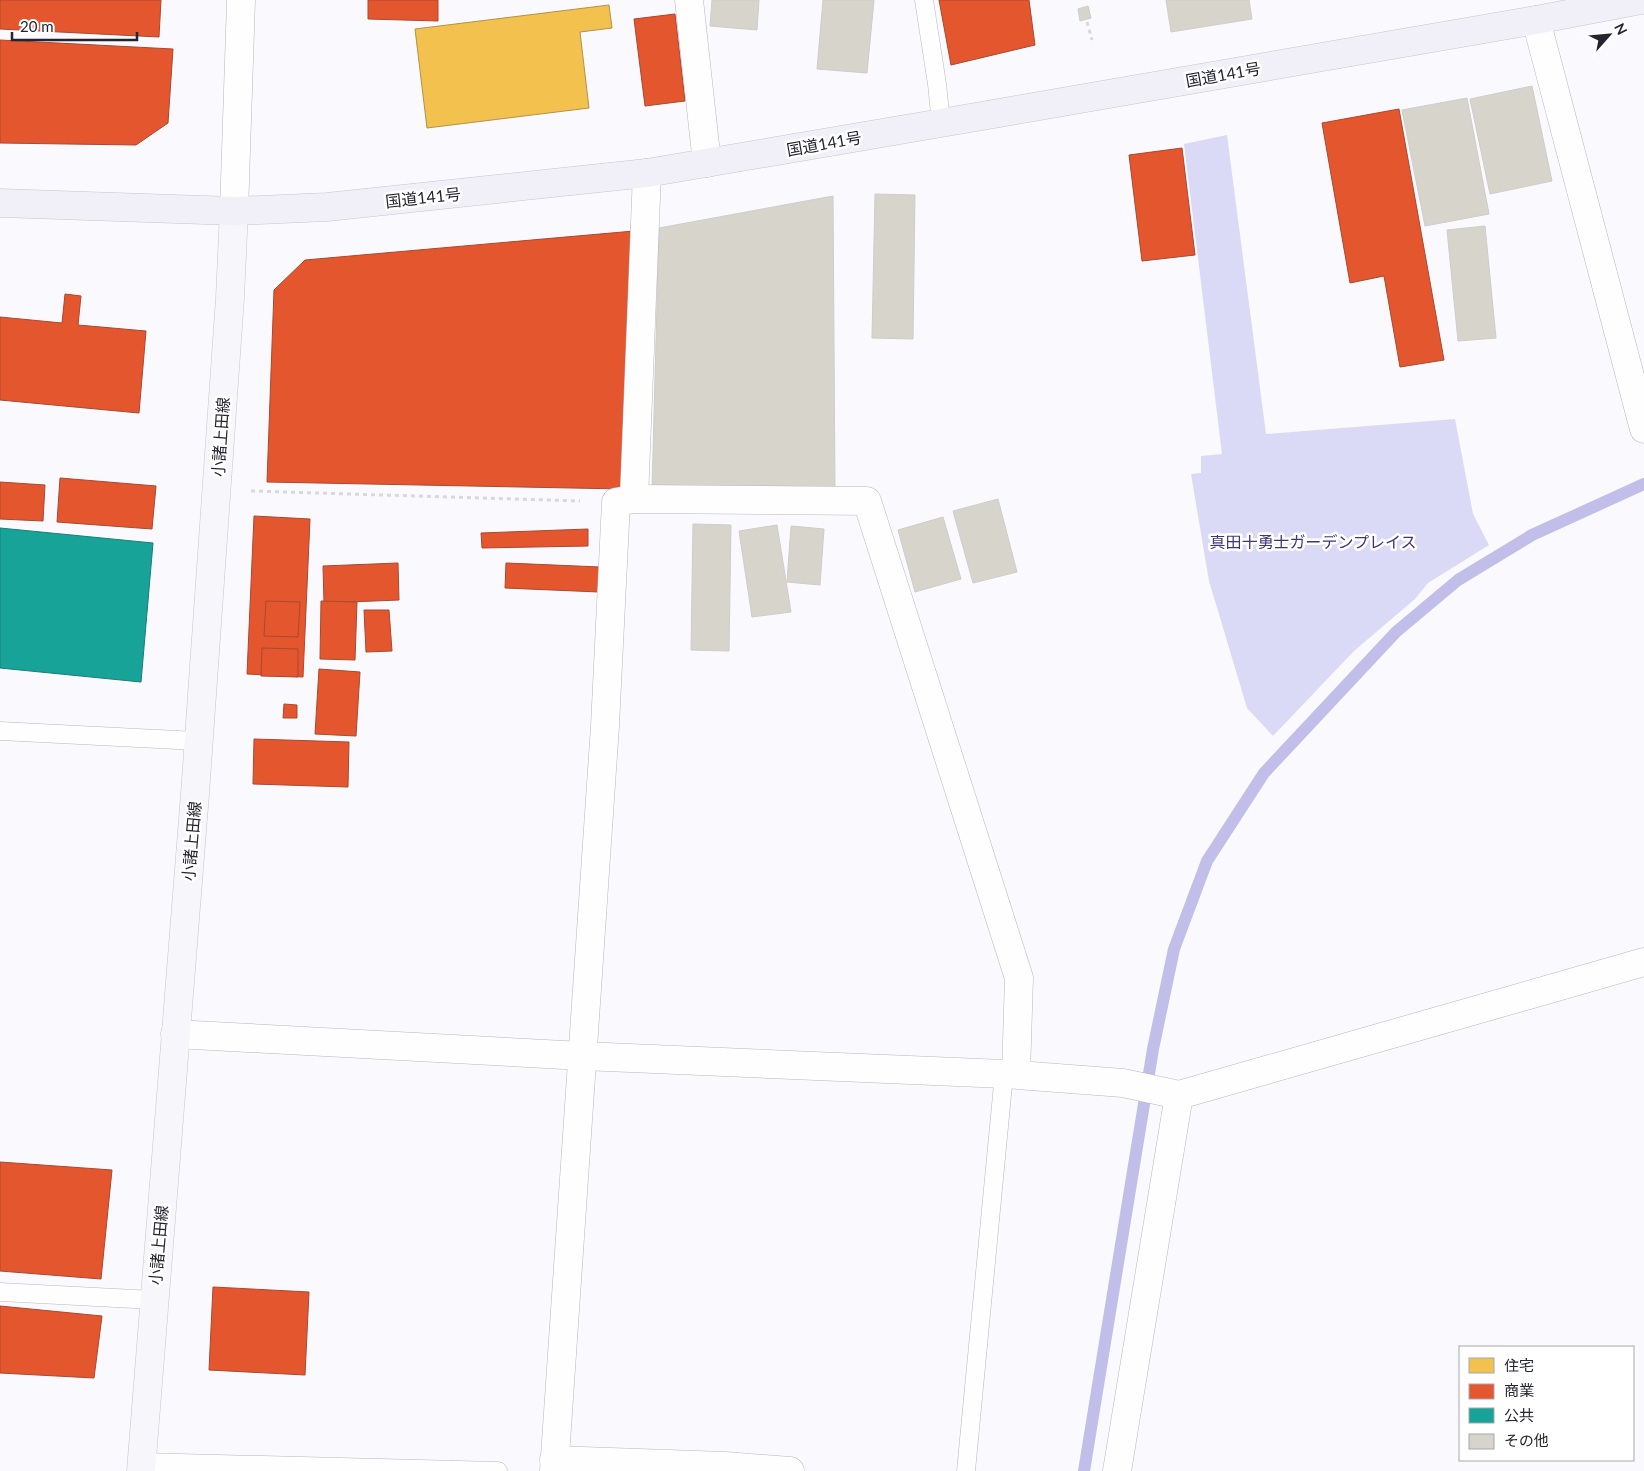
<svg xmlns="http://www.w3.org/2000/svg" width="1644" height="1471" font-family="Lato,'Noto Sans JP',sans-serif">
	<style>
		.green { fill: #dbdaf6 }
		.homes { fill: #f2c14e; stroke: #b49245 }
		.shops { fill: #e4572e; stroke: #aa482f }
		.public { fill: #17a398; stroke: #1b7d79 }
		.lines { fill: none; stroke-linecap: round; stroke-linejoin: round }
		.stream { stroke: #c1beea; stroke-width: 12 }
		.building { fill: #d7d5cb; stroke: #cecdc9 }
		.lane-casing { stroke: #b7b7bf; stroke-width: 19 }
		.street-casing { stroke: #b7b7bf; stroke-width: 29 }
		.secondary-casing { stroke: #b7b7bf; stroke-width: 29 }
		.primary-casing { stroke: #c5c5cf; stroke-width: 29 }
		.highway-casing { stroke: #c5c5cf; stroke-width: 29 }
		.path { stroke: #d9d9da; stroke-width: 3; stroke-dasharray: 4 4; stroke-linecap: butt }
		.lane { stroke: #fefeff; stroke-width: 18 }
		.street { stroke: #fefeff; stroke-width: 28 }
		.secondary { stroke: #fefeff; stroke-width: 28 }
		.primary { stroke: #f6f6fb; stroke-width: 28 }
		.highway { stroke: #f1f0f9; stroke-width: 28 }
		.labels { text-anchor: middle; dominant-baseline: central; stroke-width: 5; stroke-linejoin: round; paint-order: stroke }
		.street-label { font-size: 16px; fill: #242430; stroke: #fff }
		.park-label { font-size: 16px; fill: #40347b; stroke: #fff }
	</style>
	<rect width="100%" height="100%" fill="#f9f9fe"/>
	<path class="green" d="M1227 135 1266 434 1455 419 1473 514 1489 545 1428 583 1415 599 1354 651 1273 736 1247 708 1209 581 1191 474 1201 473V456L1222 454 1184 144Z"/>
	<path class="homes" d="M609 5 612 28 580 32 589 108 427 128 415 29Z"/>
	<g class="shops">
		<path d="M0 0H161L159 37 0 29Z"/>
		<path d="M368 0H438V21L368 19Z"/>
		<path d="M939 0H1029L1035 45 951 65Z"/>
		<path d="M675 14 685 101 645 106 634 19Z"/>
		<path d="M0 40 173 49 168 123 136 145 0 143Z"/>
		<path d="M1399 109 1444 360 1400 367 1384 276 1350 283 1322 123Z"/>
		<path d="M1182 148 1195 255 1142 261 1129 155Z"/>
		<path d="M634 231 623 489 267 482 274 290 305 260Z"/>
		<path d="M65 294 81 296 78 325 146 331 139 413 0 400V317L62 323Z"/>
		<path d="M60 478 156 486 152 529 57 522Z"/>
		<path d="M0 482 45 485 43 521 0 519Z"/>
		<path d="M254 516 310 519 303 677 247 674Z"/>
		<path d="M588 529V546L482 548 481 533Z"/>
		<path d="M398 563 399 600 324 603 323 566Z"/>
		<path d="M506 563 600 567 599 592 505 588Z"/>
		<path d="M266 601 300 602 298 637 264 636Z"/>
		<path d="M321 601 357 602 355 660 320 659Z"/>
		<path d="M364 610H389L392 651 366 652Z"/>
		<path d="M262 648 298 649V677L261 676Z"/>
		<path d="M319 669 360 672 356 736 315 734Z"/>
		<path d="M284 704 297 705V718H283Z"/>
		<path d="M254 739 349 742 348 787 253 784Z"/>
		<path d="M0 1162 112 1170 101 1279 0 1271Z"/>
		<path d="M213 1287 309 1292 305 1375 209 1370Z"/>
		<path d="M0 1306 102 1316 94 1378 0 1373Z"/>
	</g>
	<path class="public" d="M0 528 153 543 141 682 0 668Z"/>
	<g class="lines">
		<path class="stream" d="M1084 1471 1153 1049 1174 949 1207 861 1264 773 1396 632 1458 580 1532 535 1644 484"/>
	</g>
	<g class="building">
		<path d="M712 0H759L757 30 710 26Z"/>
		<path d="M823 0H874L867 73 817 69Z"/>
		<path d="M1166 0H1249L1252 19 1171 32Z"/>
		<path d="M1088 6 1091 18 1080 21 1078 9Z"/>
		<path d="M1532 86 1552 181 1490 194 1470 99Z"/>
		<path d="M1467 98 1489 214 1425 226 1402 110Z"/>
		<path d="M875 194 915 195 913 339 872 338Z"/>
		<path d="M833 196 835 489 652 490 659 228Z"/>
		<path d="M1485 226 1496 338 1458 341 1447 230Z"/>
		<path d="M998 499 1017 572 973 583 953 511Z"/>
		<path d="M943 517 961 579 915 592 898 530Z"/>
		<path d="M693 524 731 525 729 651 691 650Z"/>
		<path d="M777 525 791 612 752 617 739 531Z"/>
		<path d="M791 526 824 529 820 585 787 582Z"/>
	</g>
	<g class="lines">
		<defs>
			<g id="lane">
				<path d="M924 0 937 84 941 123"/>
				<path d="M0 731 197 741"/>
				<path d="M0 1292 154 1300"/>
				<path d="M141 1462 498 1471"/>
				<path d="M966 1471 1004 1074"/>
			</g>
			<g id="street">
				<path d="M689 0 707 163"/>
				<path d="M1536 20 1644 429"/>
				<path d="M634 499 647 173"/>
				<path d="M175 1034 583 1056 1004 1074 1123 1083 1179 1095 1644 962"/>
				<path d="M554 1460 725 1466 790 1471"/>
				<path d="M554 1471 605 726 616 502 634 499 867 501 1019 978 1016 1074"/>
				<path d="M1117 1471 1179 1095"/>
			</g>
			<path id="secondary" d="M234 211 241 0"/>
			<path id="primary" d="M141 1471 195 794 230 298 234 211"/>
			<path id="highway" d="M0 203 234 211 327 207 647 173 941 123 1536 20 1641 0"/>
		</defs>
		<use href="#lane" class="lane-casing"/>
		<use href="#street" class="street-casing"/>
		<use href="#secondary" class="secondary-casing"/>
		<use href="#primary" class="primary-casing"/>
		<use href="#highway" class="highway-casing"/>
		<g class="path">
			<path d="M1087 22 1092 40"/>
			<path d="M251 491 580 501"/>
		</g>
		<use href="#lane" class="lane"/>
		<use href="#street" class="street"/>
		<use href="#secondary" class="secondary"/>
		<use href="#primary" class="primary"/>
		<use href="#highway" class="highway"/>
	</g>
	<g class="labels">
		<g class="street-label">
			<text transform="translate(1223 74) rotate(-10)">国道141号</text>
			<text transform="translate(824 143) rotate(-10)">国道141号</text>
			<text transform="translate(423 197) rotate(-6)">国道141号</text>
			<text transform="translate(220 437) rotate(-86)">小諸上田線</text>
			<text transform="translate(191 841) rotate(-85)">小諸上田線</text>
			<text transform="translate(158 1245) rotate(-85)">小諸上田線</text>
		</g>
		<g class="park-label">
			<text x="1313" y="541">真田十勇士ガーデンプレイス</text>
		</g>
	</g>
	<rect x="1459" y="1346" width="175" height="115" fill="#ffffff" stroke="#a7a7ac"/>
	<rect x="1469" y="1358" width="25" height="15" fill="#f2c14e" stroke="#a7a7ac"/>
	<text x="1504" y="1371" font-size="15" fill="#242430">住宅</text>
	<rect x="1469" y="1384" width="25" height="15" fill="#e4572e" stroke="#a7a7ac"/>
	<text x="1504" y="1396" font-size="15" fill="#242430">商業</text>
	<rect x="1469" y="1408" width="25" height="15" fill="#17a398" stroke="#a7a7ac"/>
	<text x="1504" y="1421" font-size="15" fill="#242430">公共</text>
	<rect x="1469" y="1434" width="25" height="15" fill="#d7d5cb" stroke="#a7a7ac"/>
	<text x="1504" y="1446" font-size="15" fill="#242430">その他</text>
	<g transform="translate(1609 35) rotate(63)" stroke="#ffffff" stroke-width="4" paint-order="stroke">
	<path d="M0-4L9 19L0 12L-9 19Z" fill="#242430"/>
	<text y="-8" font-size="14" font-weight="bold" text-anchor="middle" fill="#242430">N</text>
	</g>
	<path d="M12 32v8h125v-8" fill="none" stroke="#242430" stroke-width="2.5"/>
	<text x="20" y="32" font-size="15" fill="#242430" stroke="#ffffff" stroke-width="4" paint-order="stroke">20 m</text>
</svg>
